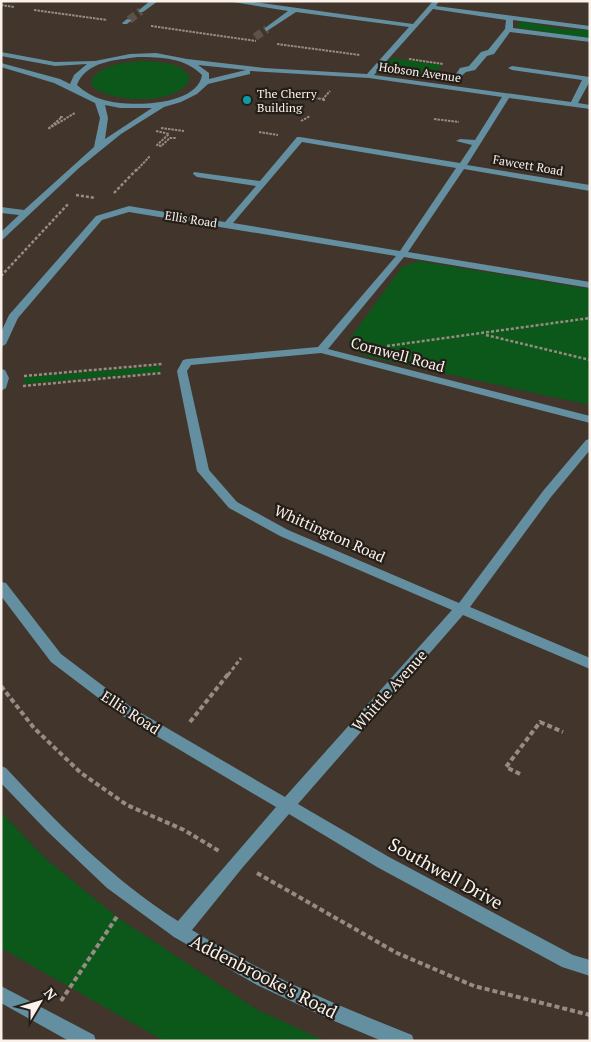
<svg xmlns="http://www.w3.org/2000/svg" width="591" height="1042" font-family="'PT Serif',serif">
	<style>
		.green { fill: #0c571a }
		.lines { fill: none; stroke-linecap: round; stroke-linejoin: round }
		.minor-tunnel { stroke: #5e5148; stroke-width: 8; stroke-dasharray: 8 4; stroke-linecap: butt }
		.path-far3 { stroke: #978c84; stroke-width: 2; stroke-dasharray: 2.5 1; stroke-linecap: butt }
		.path-far2 { stroke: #978c84; stroke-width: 2.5; stroke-dasharray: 3 2; stroke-linecap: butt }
		.path-far1 { stroke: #978c84; stroke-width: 3; stroke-dasharray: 4 2.5; stroke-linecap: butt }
		.path { stroke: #978c84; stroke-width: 4; stroke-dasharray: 5 3; stroke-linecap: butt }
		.minor { fill: #648fa0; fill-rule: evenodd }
		.culture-dot { fill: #0f9aa8; stroke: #241e19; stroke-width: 2 }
		.labels { text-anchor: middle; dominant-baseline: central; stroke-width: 4.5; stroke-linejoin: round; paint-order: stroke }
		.far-street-label { font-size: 12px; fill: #faf1eb; stroke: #241e19 }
		.far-poi-label { font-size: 12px; fill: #faf1eb; stroke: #241e19; text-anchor: start }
		.street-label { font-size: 15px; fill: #faf1eb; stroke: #241e19 }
		.near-street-label { font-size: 18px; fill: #faf1eb; stroke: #241e19 }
	</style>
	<rect width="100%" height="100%" fill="#42352b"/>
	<g class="green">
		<path d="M521 21 561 29 590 30V38L554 35 553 33 519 28 516 26Z"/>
		<path d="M392 58 442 65 432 77 381 70Z"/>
		<path d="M141 61C157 62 183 61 190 79 178 106 113 103 93 87L91 81C101 64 123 63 141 61Z"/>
		<path d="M418 261 590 289V405L369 357 354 350 349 340 402 267Z"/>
		<path d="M160 366 161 372 24 384V377Z"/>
		<path d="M1 812 46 859 117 917 256 1009 325 1041H164L1 948Z"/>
	</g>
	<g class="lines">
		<g class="minor-tunnel">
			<path d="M129 20 141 11"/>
			<path d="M255 37 267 29"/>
		</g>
		<g class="path-far3">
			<path d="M1 5 14 7"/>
			<path d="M34 10 107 20"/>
			<path d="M151 26 256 41"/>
			<path d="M277 44 360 55"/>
			<path d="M409 59 443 64"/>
			<path d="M294 95 322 99"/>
			<path d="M325 100H322L330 91"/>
			<path d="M60 117H62L48 129 75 113"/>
			<path d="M434 119 459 122"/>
			<path d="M301 121 310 116"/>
			<path d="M161 128 184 131"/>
			<path d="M156 131 169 134 157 145 161 146 170 138H176"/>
			<path d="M259 132 278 135"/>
			<path d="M136 171 150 156"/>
		</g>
		<g class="path-far2">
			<path d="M114 193 137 169"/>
			<path d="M76 195 95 198"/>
			<path d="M1 276 69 203"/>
			<path d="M486 335 590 360"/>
			<path d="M387 346 590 318"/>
			<path d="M24 376 162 364"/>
			<path d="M23 386 162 373"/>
		</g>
		<path class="path-far1" d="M228 675 241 658"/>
		<g class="path">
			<path d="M1 686 34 728 81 773 127 805 184 830 219 851"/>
			<path d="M190 722 229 673"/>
			<path d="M520 774 506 767 540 722 563 732"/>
			<path d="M257 873 397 953 474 986 590 1015"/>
			<path d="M61 1001 118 915"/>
		</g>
		<g class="minor">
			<path d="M150 1H158L143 12H139V10Z"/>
			<path d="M227 1H247L413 24 433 1H439L436 6 590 26V30L513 20V28L590 38V42L510 32 494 54 487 56 475 70 466 72 458 79 454 77 460 68 469 66 481 52 488 50 505 29 506 20 433 9 374 75 571 102 582 80 512 70 508 68 512 66 590 77V81L578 103 590 105V109L509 98 467 165 590 185V191L464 169 408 252 590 282V288L404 257 328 349 590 416V423L321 353 191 365 187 371 209 470 237 502 288 530 459 603 543 491 586 440 590 439V450L551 497 470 607 590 658V669L463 615 298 804 389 857 573 955 590 960V976L562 967 377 867 289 814 243 867 192 930C261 973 336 1005 412 1035L414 1041H382L327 1018 257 985 174 937 107 888 46 830 1 783V766L6 768C58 824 113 880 178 921L276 807 121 715 51 662 1 596V582L6 583 61 654 131 707 285 797 452 610 280 536 229 508 197 471 177 371 183 360 187 359 318 347 396 256 129 212 102 220 18 318 6 344 1 347V332L9 315 96 216 129 206 225 222 256 186 197 177 193 174 194 172 260 181 297 137H300L460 163 472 145 456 141 460 139 475 140 502 97 369 78 250 71V74L208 84 197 94 181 102 164 107 121 134 79 168 1 241V232L19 215 1 213V207L24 210 94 147 100 118 95 103 54 83 1 67V63L60 79 70 84 74 75 87 64 55 66 1 56V52L55 62 95 61 130 54 156 53 187 59 264 68 367 74 409 27 296 12 267 31 265 30V28L288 11ZM138 57C162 57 185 58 202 75 197 107 127 107 104 100 93 97 85 92 77 85 86 61 116 60 138 57ZM198 65 246 70 209 79V73ZM105 105 120 108H152L105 139 108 118ZM302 142 456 168 400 251 233 223Z"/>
			<path d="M127 19 132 20 127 24H123L122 23Z"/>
			<path d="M1 369 5 370 9 378 6 388 1 391Z"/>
			<path d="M1 986 94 1035 96 1041H69L1 1003Z"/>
		</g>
	</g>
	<circle class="culture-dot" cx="247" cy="100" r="5"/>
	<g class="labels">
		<g class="far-street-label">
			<text transform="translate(420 72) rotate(8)">Hobson Avenue</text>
			<text transform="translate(528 165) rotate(10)">Fawcett Road</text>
			<text transform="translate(191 219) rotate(9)">Ellis Road</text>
		</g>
		<g class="far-poi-label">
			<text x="257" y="93">The Cherry<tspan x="257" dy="14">Building</tspan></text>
		</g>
		<g class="street-label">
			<text transform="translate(398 354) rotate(15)">Cornwell Road</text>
			<text transform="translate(330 533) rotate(24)">Whittington Road</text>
			<text transform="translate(389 690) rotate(-48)">Whittle Avenue</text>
			<text transform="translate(131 712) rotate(33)">Ellis Road</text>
		</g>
		<g class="near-street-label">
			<text transform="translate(446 873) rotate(29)">Southwell Drive</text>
			<text transform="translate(264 976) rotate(27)">Addenbrooke's Road</text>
		</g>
	</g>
	<rect width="591" height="1042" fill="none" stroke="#faf1eb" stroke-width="5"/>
	<g transform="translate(40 1002) rotate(52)" stroke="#241e19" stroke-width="4" paint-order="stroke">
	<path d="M0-4L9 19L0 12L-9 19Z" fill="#faf1eb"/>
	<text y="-8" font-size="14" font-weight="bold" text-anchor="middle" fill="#faf1eb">N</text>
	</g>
</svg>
